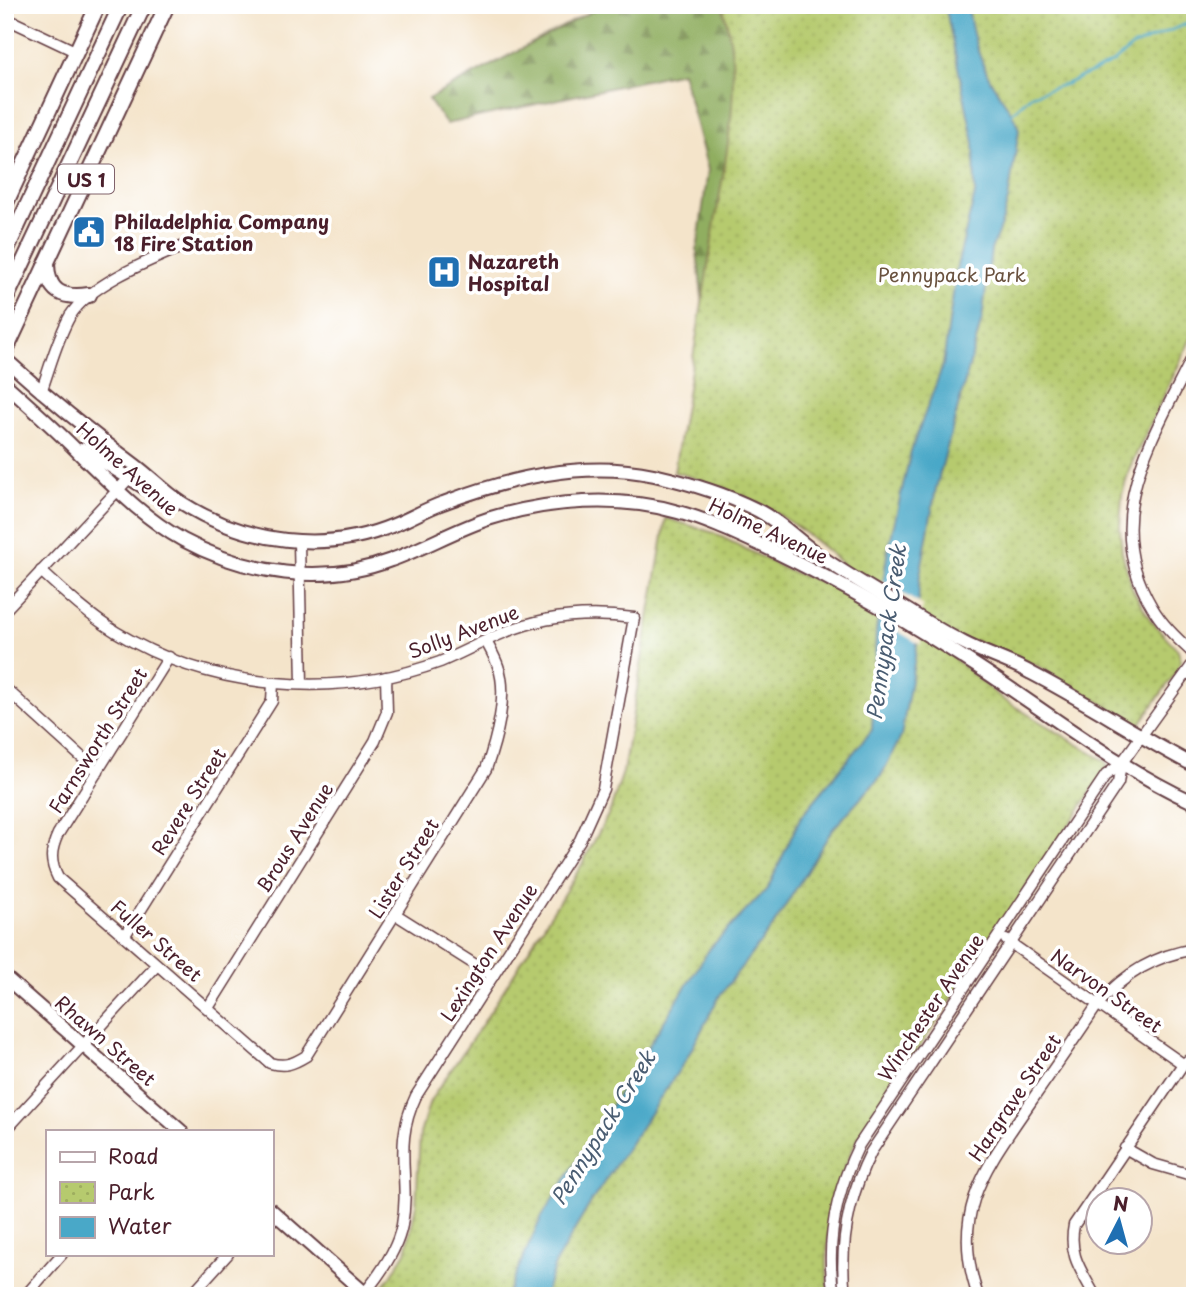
<svg xmlns="http://www.w3.org/2000/svg" width="1200" height="1301" font-family="'Playpen Sans',sans-serif">
	<style>
		.forest { fill: url(#forest-firs); stroke: #6d6646; stroke-width: 2 }
		.park { fill: url(#park-dots); stroke: #80744c; stroke-width: 2 }
		.water { fill: #49a8c8; stroke: #4a647a; stroke-width: 2 }
		.pier { fill: #f4e4ca }
		.lines { fill: none; stroke-linecap: round; stroke-linejoin: round }
		.stream { stroke: #49a8c8; stroke-width: 2.5 }
		.minor-casing { stroke: #643d43; stroke-width: 13 }
		.major-casing { stroke: #643d43; stroke-width: 16 }
		.highway-casing { stroke: #643d43; stroke-width: 18 }
		.minor { stroke: #fff; stroke-width: 10 }
		.major { stroke: #fff; stroke-width: 12 }
		.highway { stroke: #fff; stroke-width: 14 }
		.labels { text-anchor: middle; dominant-baseline: central; stroke-width: 7; stroke-linejoin: round; paint-order: stroke }
		.shield { fill: #fff; stroke: #80626b; stroke-width: 2 }
		.shield-label { font-size: 18px; font-weight: bold; fill: #4a1f2b }
		.poi-label { font-size: 19px; font-weight: bold; fill: #4a1f2b; stroke: #fff; text-anchor: start }
		.park-label { font-size: 19px; fill: #6a523f; stroke: #fff }
		.street-label { font-size: 19px; fill: #4a1f2b; stroke: #fff }
		.water-label { font-size: 21px; font-style: italic; fill: #4a5d72; stroke: #fff }
	</style>
	<defs>
		<pattern id="forest-firs" width="22" height="20" patternUnits="userSpaceOnUse" patternTransform="scale(1.75)"><rect width="22" height="20" fill="#90ae61"/><path d="M5 1l3.5 6h-7zM16 11l3.5 6h-7z" fill="#788d50"/></pattern>
		<pattern id="park-dots" width="8" height="8" patternUnits="userSpaceOnUse" patternTransform="scale(1.75)"><rect width="8" height="8" fill="#b6ca6e"/><path d="M2 2h.1M6 6h.1" fill="none" stroke="#9ead5f" stroke-width="1.8" stroke-linecap="round"/></pattern>
	</defs>
	<rect width="100%" height="100%" fill="#fff"/>
	<filter id="ink" filterUnits="userSpaceOnUse"><feTurbulence type="fractalNoise" baseFrequency=".0143" numOctaves="2"/><feDisplacementMap in="SourceGraphic" scale="14" xChannelSelector="R" yChannelSelector="G"/><feConvolveMatrix kernelMatrix="1 2 1 2 8 2 1 2 1" color-interpolation-filters="sRGB"/></filter>
	<filter id="wash" filterUnits="userSpaceOnUse"><feTurbulence type="fractalNoise" baseFrequency=".00686" numOctaves="4" result="noise"/><feDisplacementMap in="SourceGraphic" scale="28" xChannelSelector="R" yChannelSelector="G"/><feGaussianBlur stdDeviation="1.57" result="paint"/><feColorMatrix in="noise" values="0 0 0 0 0 0 0 0 0 0 0 0 0 0 0 0 0 1.4 0 .05"/><feComposite in="paint" operator="in"/></filter>
	<g filter="url(#wash)">
		<rect width="100%" height="100%" fill="#f4e4ca"/>
		<path class="forest" d="M603 5H945L703 306 697 251 708 170 682 72 446 124 428 99Z"/>
		<path class="park" d="M722 5H1195V330L1130 467 1122 495 1120 528 1122 552 1133 590 1151 621 1178 650 1181 661 1177 671 1139 725 1038 666 975 641 953 657 1001 698 1105 761 1108 767 857 1140C832 1190 822 1240 829 1296H382L380 1290 391 1276 406 1252 416 1205 420 1134 430 1101 485 1020 581 866 610 811 623 772 666 518 714 533 787 570 824 583 841 563C788 514 744 491 674 472 687 392 701 313 713 234 725 160 746 78 722 5Z"/>
		<path class="water" d="M945 5H968C971 33 979 59 992 83 1001 98 1015 114 1019 130L1008 200 1002 222 991 250 982 319 936 488 919 581 917 646 901 737 881 776 832 830 773 926 720 995 687 1058 591 1202 556 1262 544 1296H506L541 1218 710 948 768 888 800 818 872 730 876 631 887 555 911 451 943 365 957 266 975 194 974 143Z"/>
		<path class="pier" d="M880 580 922 605 921 645 875 618Z"/>
		<g class="lines">
			<path class="stream" d="M1010 115 1031 95 1066 84 1114 62 1132 47 1195 20"/>
		</g>
	</g>
	<g filter="url(#ink)">
		<g class="lines">
			<defs>
				<g id="minor">
					<path d="M5 18 77 52"/>
					<path d="M1195 352C1155 435 1097 516 1152 607 1163 626 1179 640 1195 655"/>
					<path d="M41 392C50 367 57 339 70 316 91 282 156 258 193 242"/>
					<path d="M299 542 302 684"/>
					<path d="M41 571C65 593 88 615 116 632 211 690 336 700 440 662 462 653 481 642 503 633 545 615 589 612 634 618L603 789 580 840 416 1096C392 1146 411 1177 402 1225 397 1251 379 1276 362 1296"/>
					<path d="M5 610 132 475"/>
					<path d="M169 657 58 834C50 851 50 862 58 878L270 1063C285 1067 293 1064 306 1056L486 769C496 741 509 694 498 666 495 657 490 649 486 641"/>
					<path d="M5 688 98 772"/>
					<path d="M395 914 493 976"/>
					<path d="M125 935 272 701 273 683"/>
					<path d="M1006 940 1183 1064 1195 1056"/>
					<path d="M208 1008 375 741 387 712 386 677"/>
					<path d="M5 1131 157 965"/>
					<path d="M1125 1148 1153 1164 1195 1176"/>
					<path d="M25 1296 62 1254"/>
					<path d="M190 1296 228 1254"/>
					<path d="M834 1296C825 1243 836 1192 859 1145L1106 775 1121 764 1195 661"/>
					<path d="M845 1296C839 1244 848 1198 871 1152L1118 783 1121 764"/>
					<path d="M978 1296C949 1212 985 1169 1030 1103 1053 1070 1076 1037 1098 1004 1123 975 1156 955 1195 949"/>
					<path d="M1095 1296C1081 1270 1068 1255 1074 1225L1183 1064"/>
				</g>
				<g id="major">
					<path d="M5 359C47 397 90 432 135 465 151 477 165 492 182 503 245 543 325 554 394 525 411 518 426 509 443 503 509 478 583 460 654 475 689 483 723 493 755 509 780 521 798 541 820 556 844 573 869 587 894 602 917 616 940 631 964 643 985 654 1010 661 1031 673 1087 702 1139 737 1195 766"/>
					<path d="M5 384C32 408 59 432 84 458 115 488 145 519 183 540 246 574 323 586 391 560 425 548 456 529 491 518 549 500 619 495 678 512 711 521 741 536 772 550 847 586 919 628 989 674 1056 719 1121 769 1195 803"/>
					<path d="M83 449 153 493 173 502"/>
					<path d="M5 977 181 1131"/>
					<path d="M271 1210 368 1296"/>
				</g>
				<g id="highway">
					<path d="M5 205 98 5"/>
					<path d="M5 253 121 5"/>
					<path d="M47 262C47 292 62 299 89 295"/>
					<path d="M5 301 144 5"/>
					<path d="M5 352 167 5"/>
				</g>
			</defs>
			<use href="#minor" class="minor-casing"/>
			<use href="#major" class="major-casing"/>
			<use href="#highway" class="highway-casing"/>
			<use href="#minor" class="minor"/>
			<use href="#major" class="major"/>
			<use href="#highway" class="highway"/>
		</g>
	</g>
	<defs>
		<symbol id="civic-square" viewBox="-11 -11 22 22"><rect x="-9" y="-9" width="18" height="18" rx="4" fill="#1f6fb2" stroke="#fff"/><path d="M-.6-6.5H3V-4.5H.6V-3L4-1V1h2V6H-6V1h2V-1L-.6-3ZM-1.2 2.5V6h2.4V2.5Z" fill="#fff"/></symbol>
		<symbol id="hospital-square" viewBox="-11 -11 22 22"><rect x="-9" y="-9" width="18" height="18" rx="4" fill="#1f6fb2" stroke="#fff"/><path d="M-5-5h3v3.5h4V-5h3V5h-3V1.5h-4V5h-3Z" fill="#fff"/></symbol>
	</defs>
	<g fill-rule="evenodd">
		<use href="#civic-square" x="70" y="213" width="38" height="38"/>
		<use href="#hospital-square" x="425" y="253" width="38" height="38"/>
	</g>
	<g class="labels">
		<rect class="shield" x="58" y="164.5" width="56" height="29" rx="5"/>
		<g class="shield-label">
			<text x="86" y="179">US 1</text>
		</g>
		<g class="poi-label">
			<text x="114" y="221">Philadelphia Company<tspan x="114" dy="22">18 Fire Station</tspan></text>
			<text x="468" y="261">Nazareth<tspan x="468" dy="22">Hospital</tspan></text>
		</g>
		<g class="park-label">
			<text x="952" y="274">Pennypack Park</text>
		</g>
		<g class="street-label">
			<text transform="translate(128 468) rotate(42)">Holme Avenue</text>
			<text transform="translate(769 530) rotate(25)">Holme Avenue</text>
			<text transform="translate(463 631) rotate(-21)">Solly Avenue</text>
			<text transform="translate(97 740) rotate(-58)">Farnsworth Street</text>
			<text transform="translate(188 801) rotate(-58)">Revere Street</text>
			<text transform="translate(294 837) rotate(-58)">Brous Avenue</text>
			<text transform="translate(403 868) rotate(-58)">Lister Street</text>
			<text transform="translate(157 940) rotate(41)">Fuller Street</text>
			<text transform="translate(488 952) rotate(-57)">Lexington Avenue</text>
			<text transform="translate(1107 990) rotate(35)">Narvon Street</text>
			<text transform="translate(930 1007) rotate(-56)">Winchester Avenue</text>
			<text transform="translate(106 1040) rotate(41)">Rhawn Street</text>
			<text transform="translate(1014 1097) rotate(-56)">Hargrave Street</text>
		</g>
		<g class="water-label">
			<text transform="translate(885 632) rotate(-82)">Pennypack Creek</text>
			<text transform="translate(602 1127) rotate(-58)">Pennypack Creek</text>
		</g>
	</g>
	<rect width="1200" height="1301" fill="none" stroke="#fff" stroke-width="28"/>
	<rect x="46" y="1130" width="228" height="126" fill="#ffffff" stroke="#b7a5aa" stroke-width="2"/>
	<rect x="60" y="1152" width="35" height="10" fill="#ffffff" stroke="#b7a5aa" stroke-width="2"/>
	<text x="108" y="1164" font-size="21" fill="#4a1f2b">Road</text>
	<rect x="60" y="1182" width="35" height="21" fill="url(#park-dots)" stroke="#b7a5aa" stroke-width="2"/>
	<text x="108" y="1200" font-size="21" fill="#4a1f2b">Park</text>
	<rect x="60" y="1217" width="35" height="21" fill="#49a8c8" stroke="#b7a5aa" stroke-width="2"/>
	<text x="108" y="1234" font-size="21" fill="#4a1f2b">Water</text>
	<g transform="translate(1119 1221) rotate(6)"><circle r="33" fill="#ffffff" stroke="#b7a5aa" stroke-width="2"/>
	<path d="M0-5L12 26L0 18L-12 26Z" fill="#1f6fb2"/>
	<text y="-10" font-size="19" font-weight="bold" text-anchor="middle" fill="#4a1f2b">N</text>
	</g>
</svg>
